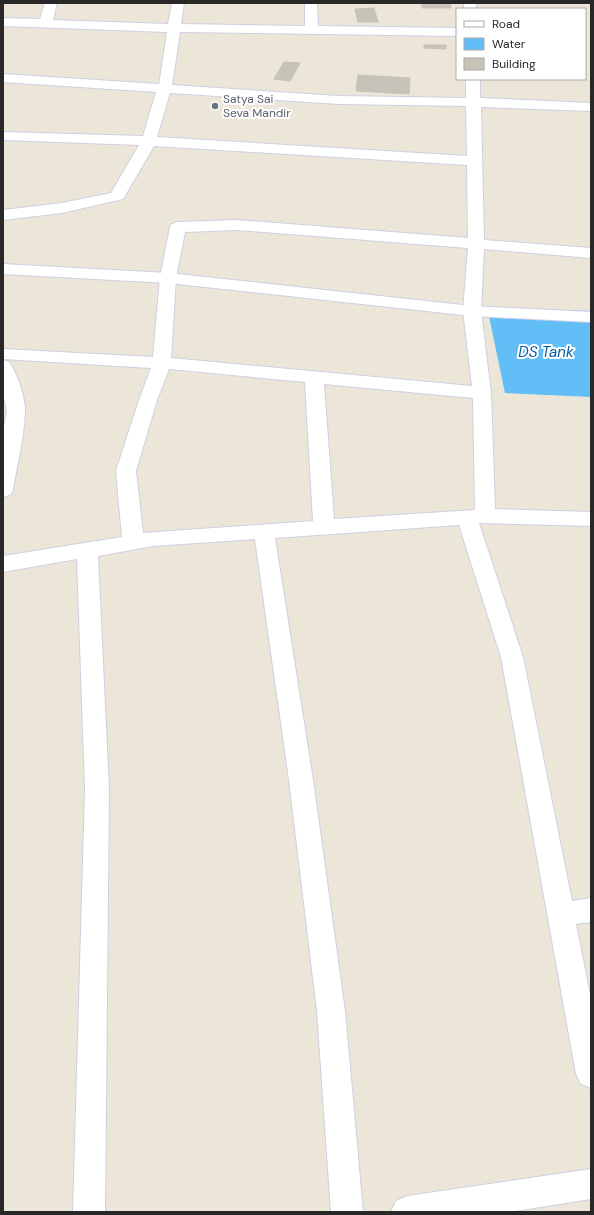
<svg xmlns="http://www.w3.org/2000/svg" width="594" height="1215" font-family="'DM Sans',sans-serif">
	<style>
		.water { fill: #62bef7 }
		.building { fill: #c7c3b9; stroke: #c7c2b2 }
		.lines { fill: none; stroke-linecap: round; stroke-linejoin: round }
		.minor-casing { stroke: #cecfe3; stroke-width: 2 }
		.secondary-casing { stroke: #cecfe3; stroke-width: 2 }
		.minor { fill: #fff; fill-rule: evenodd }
		.secondary { fill: #fff; fill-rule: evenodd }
		.worship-dot { fill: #6b7280; stroke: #fff; stroke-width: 1.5 }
		.labels { text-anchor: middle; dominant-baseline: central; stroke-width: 4; stroke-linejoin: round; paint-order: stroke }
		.far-worship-label { font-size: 12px; fill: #5b616d; stroke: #fff; text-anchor: start }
		.water-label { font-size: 15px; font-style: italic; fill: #0359a2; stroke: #fff }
	</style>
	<rect width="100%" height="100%" fill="#ece6d9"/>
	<path class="water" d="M487 307 591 311V397L505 393Z"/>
	<g class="building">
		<path d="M422 3H450L451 8H422Z"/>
		<path d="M374 8 378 22H358L355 9Z"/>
		<path d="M424 45H446V49L424 48Z"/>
		<path d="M284 62 300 63 290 81 274 79Z"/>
		<path d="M358 75 410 78 409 94 356 91Z"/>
	</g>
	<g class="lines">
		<defs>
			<g id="minor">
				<path d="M45 3H57L53 20 168 24 172 3H184L181 24 305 26V3H317L318 26 457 28V36L180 32 172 85 339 96 466 98V79H480V98L591 103V111L481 107 484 240 591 248V258L484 249 481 311 491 393 495 509 591 512V526L479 523 523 657 572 901 591 898V922L576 924 591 1000V1088L581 1084 576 1074 501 657 459 525 275 538 313 780 345 1011 363 1212H331L317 1011 289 780 255 539 153 546 98 556 109 789 105 1212H73L85 789 77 559 3 572V556L122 537 116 471 139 400 151 368 3 359V349L153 357 160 278 170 227 172 224 178 222 237 220 468 238 467 165 154 146 123 199 62 213 3 220V210L62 203 111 193 139 145 3 140V132L143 136 156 92 3 82V74L159 84 160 79 167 32 3 26V18L40 19ZM170 93 339 104 466 106 467 156 157 137ZM237 230 468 248 463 311 472 386 171 358 176 278 185 232ZM169 369 305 382 313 521 143 533 136 471 157 400ZM324 384 473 398 475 510 334 519Z"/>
				<rect x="464" y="3" width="12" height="6"/>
				<path d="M3 360 9 362C17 373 26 399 25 412 24 438 17 465 13 490L10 495 3 497V431L7 411 3 394Z"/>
				<path d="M591 1169V1199L509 1212H391L396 1201 407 1196Z"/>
			</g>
			<path id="secondary" d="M3 264 168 273 472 306 591 312V322L472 316 168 283 3 274Z"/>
		</defs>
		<use href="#minor" class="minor-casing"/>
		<use href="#secondary" class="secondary-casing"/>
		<use href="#minor" class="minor"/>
		<use href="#secondary" class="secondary"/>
	</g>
	<circle class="worship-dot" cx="215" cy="106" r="4"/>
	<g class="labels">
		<g class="far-worship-label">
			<text x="223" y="99">Satya Sai<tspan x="223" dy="14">Seva Mandir</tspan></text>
		</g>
		<g class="water-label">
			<text x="546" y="352">DS Tank</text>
		</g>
	</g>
	<rect width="594" height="1215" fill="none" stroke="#282828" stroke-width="8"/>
	<rect x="456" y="8" width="130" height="72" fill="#ffffff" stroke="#a9a9a9"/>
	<rect x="464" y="21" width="20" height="6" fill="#ffffff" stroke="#a9a9a9"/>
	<text x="492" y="28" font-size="12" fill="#282828">Road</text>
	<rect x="464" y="38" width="20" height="12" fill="#62bef7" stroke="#a9a9a9"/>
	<text x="492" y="48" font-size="12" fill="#282828">Water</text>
	<rect x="464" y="58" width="20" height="12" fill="#c7c3b9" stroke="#a9a9a9"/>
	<text x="492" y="68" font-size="12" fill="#282828">Building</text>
</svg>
